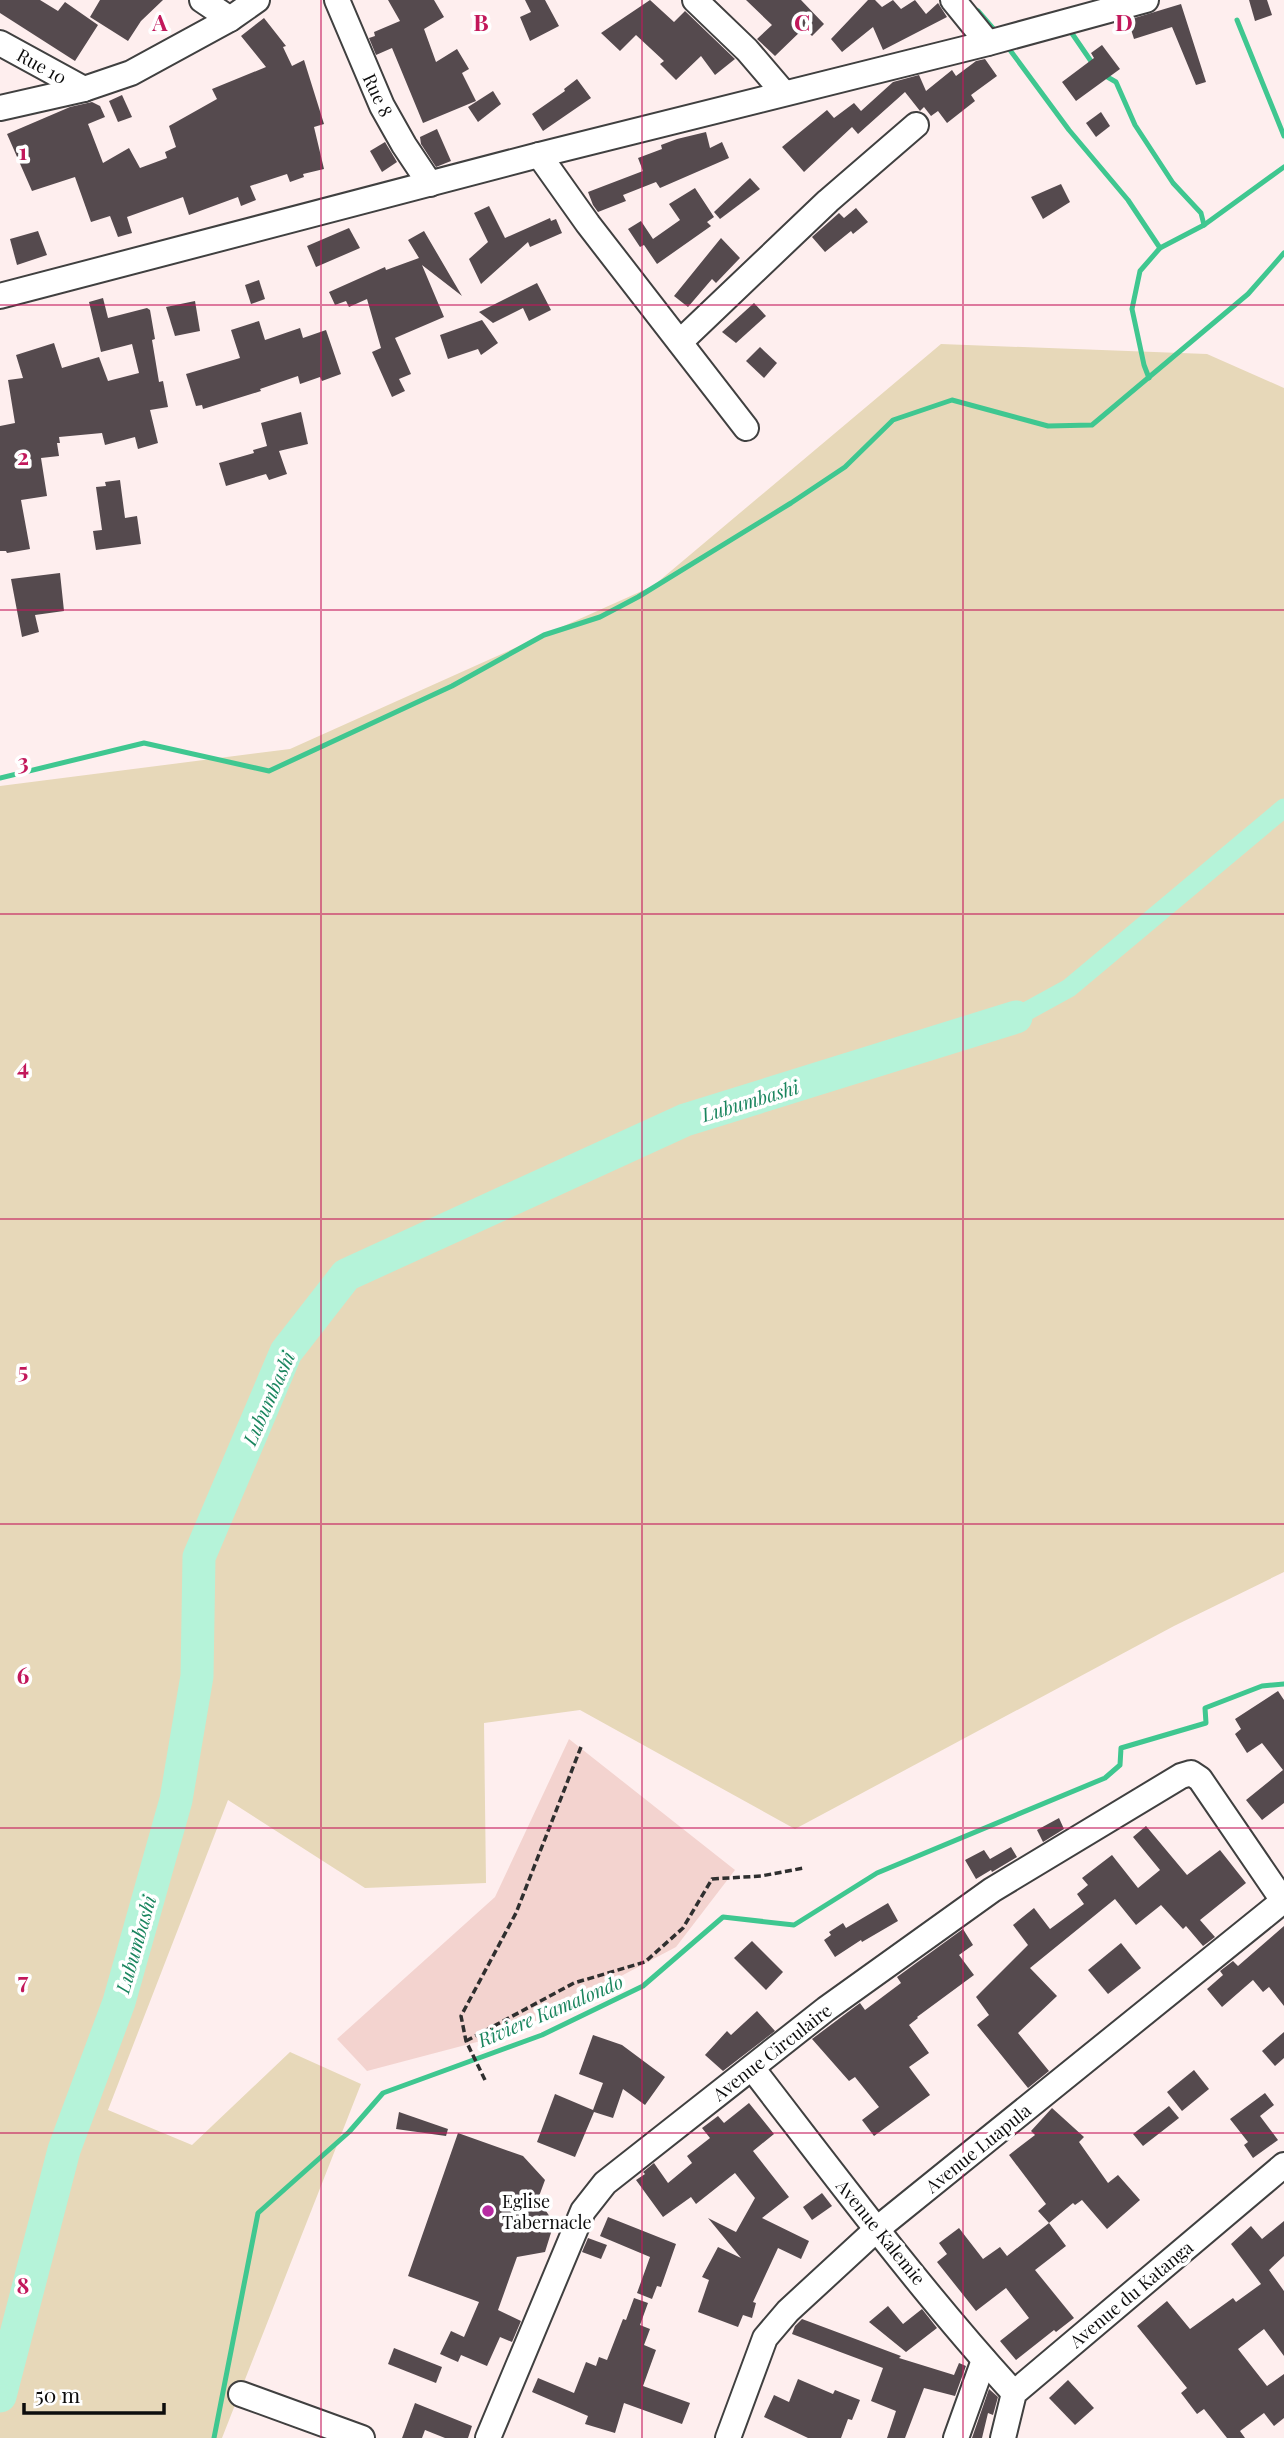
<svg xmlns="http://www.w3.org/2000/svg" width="1284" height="2438" font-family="'Playfair Display',serif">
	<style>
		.farmland { fill: #f3d3cf }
		.green { fill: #e7d8b9 }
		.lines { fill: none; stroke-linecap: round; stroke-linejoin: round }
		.stream { stroke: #3fc790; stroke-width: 5 }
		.canal { stroke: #b5f3d9; stroke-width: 19 }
		.river { stroke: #b5f3d9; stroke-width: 33 }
		.building { fill: #554a4e }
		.minor-casing { stroke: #404040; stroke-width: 28 }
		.path { stroke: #2f2f2f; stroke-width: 3.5; stroke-dasharray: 7 3.5; stroke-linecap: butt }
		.minor { stroke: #fff; stroke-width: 24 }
		.grid { fill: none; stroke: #c2185b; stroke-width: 2; stroke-opacity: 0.55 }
		.poi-dot { fill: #b72ba2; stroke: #fff; stroke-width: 2.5 }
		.labels { text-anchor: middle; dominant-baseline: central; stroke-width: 7; stroke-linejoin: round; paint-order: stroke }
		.street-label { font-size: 18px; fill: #0d0d0d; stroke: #fff }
		.poi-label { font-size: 18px; fill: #0d0d0d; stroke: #fff; text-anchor: start }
		.water-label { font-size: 19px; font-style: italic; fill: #1a855e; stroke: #fff }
		.grid-label { font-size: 23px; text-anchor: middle; font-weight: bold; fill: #c2185b; stroke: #fff; stroke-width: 7; stroke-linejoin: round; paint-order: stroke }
	</style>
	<rect width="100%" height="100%" fill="#feeeee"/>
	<path class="farmland" d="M569 1739 735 1870 676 1947 515 2032 367 2071 337 2039 495 1897Z"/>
	<path class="green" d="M941 344 1207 354 1284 388V1572L1174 1626 795 1829 580 1710 484 1723 486 1883 365 1888 228 1800 108 2110 192 2145 290 2052 361 2084 222 2438H0V786L290 749 653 586Z"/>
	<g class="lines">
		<g class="stream">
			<path d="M972 8 978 11 997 33"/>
			<path d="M1237 20 1284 136"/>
			<path d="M1074 29 1071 32 1095 67"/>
			<path d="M1007 46 1069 130 1128 200 1160 248"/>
			<path d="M1104 75 1116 82 1135 125 1173 183 1201 213 1204 225"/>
			<path d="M1149 378 1144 365 1132 309 1140 271 1160 248 1204 225 1284 167"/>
			<path d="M0 778 144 743 269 771 452 686 544 635 600 617 638 597 791 503 845 467 893 420 952 400 1048 426 1092 425 1248 294 1284 253"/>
			<path d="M214 2438 258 2213 349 2132 383 2093 542 2035 643 1986 723 1917 794 1925 877 1873 1105 1778 1120 1765 1121 1748 1206 1723 1205 1708 1262 1686 1284 1684"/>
		</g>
		<path class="canal" d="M1016 1017 1069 988 1284 808"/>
		<path class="river" d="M0 2396 64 2150 119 2002 176 1800 197 1676 199 1557 286 1352 346 1275 685 1120 1016 1017"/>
	</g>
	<g class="building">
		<path d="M0 0H40L58 11 65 2 98 25 75 61 0 13Z"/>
		<path d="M100 0H163L141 21 128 41 90 17Z"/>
		<path d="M388 0H434L444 17 424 29 436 62 457 49 469 69 462 73 476 101 423 123 392 48 376 55 369 38 375 36 374 32 400 21Z"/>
		<path d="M525 0H545L559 26 530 41 520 17 531 12Z"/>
		<path d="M650 0 674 22 685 11 735 59 715 75 701 56 676 80 660 64 664 61 636 35 620 51 601 33Z"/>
		<path d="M746 0H801L824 24 812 36 804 28 775 56 757 39 772 25Z"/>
		<path d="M868 0H875L882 7 893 0 901 9 915 0 926 14 938 3 947 17 883 50 873 27 842 52 831 39Z"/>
		<path d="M1249 0H1267L1272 15 1255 21Z"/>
		<path d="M1181 4 1206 82 1196 85 1172 27 1134 39 1128 20Z"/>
		<path d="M264 18 286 46 283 47 292 66 304 60 324 124 314 127 324 169 303 174 304 177 290 182 287 174 250 186 256 200 241 206 238 197 189 215 183 197 127 217 132 233 118 237 110 216 91 222 75 177 32 191 7 134 70 107 92 102 100 106 105 117 88 124 103 163 129 148 140 168 167 158 165 152 176 147 169 126 217 99 212 89 266 67 241 36Z"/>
		<path d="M1102 45 1120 69 1076 101 1062 82 1094 58 1091 53Z"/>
		<path d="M985 59 997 76 971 95 975 101 947 123 938 111 931 116 924 107 920 111 905 92 858 134 852 127 804 172 782 147 827 110 834 118 854 103 861 111 893 82 919 75 926 91 952 70 956 76 976 61Z"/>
		<path d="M577 79 591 98 543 131 532 114 565 91 564 89Z"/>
		<path d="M493 91 501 104 478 122 468 107Z"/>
		<path d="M122 95 132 117 118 122 109 101Z"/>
		<path d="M1101 112 1110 126 1096 137 1086 123Z"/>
		<path d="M437 129 451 161 436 167 421 144 420 137Z"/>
		<path d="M706 132 710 148 722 142 729 158 660 188 656 182 623 195 626 201 598 212 593 205 588 192 643 171 638 158 662 149 661 145 677 139Z"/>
		<path d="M385 142 397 162 382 172 370 151Z"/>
		<path d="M750 178 760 189 720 219 714 212Z"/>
		<path d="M1061 184 1070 202 1043 219 1031 197Z"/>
		<path d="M695 188 714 217 707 222 711 226 657 264 644 245 640 247 628 229 641 221 653 239 680 220 669 204Z"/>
		<path d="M489 206 505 238 550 218 551 221 556 219 562 233 530 247 528 242 481 284 469 259 488 242 474 213Z"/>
		<path d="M856 208 868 222 853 234 851 231 825 252 812 237 839 213 844 218Z"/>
		<path d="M349 228 360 248 316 267 307 246Z"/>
		<path d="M38 231 47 255 17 265 10 239Z"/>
		<path d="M424 231 462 296 422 265 444 317 395 338 411 374 399 379 405 391 392 397 372 352 381 348 367 299 349 307 346 301 335 305 329 292 385 267 386 270 419 258 408 240Z"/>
		<path d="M721 238 740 258 716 283 712 279 688 307 674 296Z"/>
		<path d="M259 280 265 299 251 304 245 285Z"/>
		<path d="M537 283 551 310 529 321 523 308 493 323 479 312Z"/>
		<path d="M103 298 108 318 147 308 150 310 155 339 152 340 159 382 163 381 168 407 150 410 158 443 138 449 135 437 105 445 102 433 59 437 60 443H57L59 456 41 458 47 496 21 500 30 549 7 553 6 551H0V426L15 423 8 380 23 378 16 355 54 343 62 368 99 357 108 381 139 373 132 344 101 352 89 302Z"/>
		<path d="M195 301 200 331 175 336 166 307Z"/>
		<path d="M754 303 766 316 736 343 722 332Z"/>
		<path d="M482 320 498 343 481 355 478 349 448 359 440 335Z"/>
		<path d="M259 321 265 340 300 328 303 338 326 330 341 374 322 381 320 377 300 384 298 376 260 389 261 391 203 409 202 405 196 406 186 374 240 358 231 330Z"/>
		<path d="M760 347 777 363 764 378 746 361Z"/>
		<path d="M301 412 308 444 279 451 287 474 269 480 266 474 226 486 219 463 254 453 253 450 267 446 261 423Z"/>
		<path d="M120 480 125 518 137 516 141 544 96 550 93 531 102 530 96 487 106 486 105 482Z"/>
		<path d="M60 573 64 611 35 615 39 632 22 637 11 579Z"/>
		<path d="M1278 1691 1284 1700V1803L1262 1820 1246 1800 1283 1770 1262 1743 1247 1753 1235 1734 1241 1729 1235 1719Z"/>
		<path d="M1059 1818 1064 1829 1043 1842 1037 1830Z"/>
		<path d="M1146 1826 1187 1875 1220 1850 1246 1883 1200 1920 1215 1937 1203 1946 1186 1926 1183 1929 1161 1905 1136 1925 1115 1899 1030 1968 1057 1996 1018 2033 1049 2071 1028 2088 977 2025 989 2015 976 1997 1028 1945 1013 1925 1034 1908 1050 1929 1084 1904 1077 1894 1088 1885 1082 1878 1112 1855 1138 1888 1160 1870 1133 1837Z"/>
		<path d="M1011 1847 1017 1857 992 1872 991 1870 976 1879 965 1860 984 1850 990 1859Z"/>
		<path d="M888 1903 898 1921 862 1942 861 1940 835 1957 824 1940 831 1935 829 1932 843 1923 846 1928Z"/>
		<path d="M1284 1926V2006L1269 1987 1263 1992 1253 1980 1222 2007 1207 1989 1223 1975 1220 1971 1233 1961 1238 1966Z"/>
		<path d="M963 1929 973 1945 959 1955 974 1975 917 2017 918 2018 909 2025 929 2053 909 2067 930 2095 874 2136 862 2120 879 2107 855 2077 849 2081 812 2039 860 2003 865 2010 901 1983 897 1977Z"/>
		<path d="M752 1941 783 1972 766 1990 734 1958Z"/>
		<path d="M1121 1943 1141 1968 1108 1994 1088 1970Z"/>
		<path d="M757 2011 775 2031 723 2071 705 2055 727 2031 731 2035Z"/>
		<path d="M1284 2032V2058L1275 2066 1262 2051Z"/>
		<path d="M593 2035 622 2045 665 2077 645 2105 623 2089 613 2118 594 2112 575 2157 537 2142 555 2094 593 2110 603 2083 579 2074Z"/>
		<path d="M1194 2070 1209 2089 1182 2111 1167 2092Z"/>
		<path d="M1265 2093 1274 2105 1260 2116 1278 2140 1253 2158 1244 2145 1248 2142 1230 2119Z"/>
		<path d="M749 2103 774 2134 753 2151 789 2197 762 2218 809 2241 801 2259 778 2248 753 2302 756 2303 752 2318 743 2315 738 2327 698 2312 709 2280 702 2277 718 2247 741 2258 708 2218 736 2232 755 2198 735 2173 696 2204 691 2197 663 2217 636 2180 645 2174 643 2172 654 2163 668 2183 692 2163 687 2156 710 2138 702 2128 718 2116 724 2123Z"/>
		<path d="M1169 2106 1179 2118 1143 2146 1133 2134Z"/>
		<path d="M1052 2108 1084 2137 1079 2142 1108 2183 1118 2175 1140 2200 1107 2229 1082 2200 1075 2205 1073 2203 1049 2223 1038 2211 1046 2204 1009 2155 1035 2135 1031 2131Z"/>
		<path d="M399 2112 448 2129 446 2136 396 2129Z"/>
		<path d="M458 2133 523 2156 545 2180 538 2199 554 2223 545 2252 517 2257 498 2310 521 2321 512 2342 500 2337 487 2366 461 2355 458 2362 440 2354 451 2331 464 2337 479 2302 408 2276Z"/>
		<path d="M822 2193 832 2206 812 2220 803 2207Z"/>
		<path d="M608 2217 676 2244 661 2287 657 2286 652 2299 637 2293 650 2257 600 2236Z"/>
		<path d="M1284 2221V2256L1269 2270 1284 2291V2356L1264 2329 1238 2349 1267 2386 1284 2374V2418L1274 2426 1264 2413 1240 2431 1245 2438H1227L1204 2409 1197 2414 1181 2393 1187 2388 1137 2326 1167 2301 1190 2329 1233 2298 1236 2302 1261 2284 1231 2244 1251 2226 1262 2239Z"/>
		<path d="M1049 2223 1066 2246 1035 2270 1074 2318 1056 2332 1054 2330 1016 2360 1000 2341 1029 2318 1006 2288 976 2311 937 2262 947 2254 939 2243 959 2228 983 2259 1000 2247 1007 2256Z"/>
		<path d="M588 2238 607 2245 601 2259 582 2252Z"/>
		<path d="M634 2298 648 2303 640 2325 650 2329 644 2345 656 2350 643 2386 690 2403 682 2424 624 2403 615 2433 585 2424 588 2416 532 2392 538 2378 574 2393 586 2362 596 2366 599 2357 607 2360 623 2319 626 2320Z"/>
		<path d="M888 2306 903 2324 922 2309 937 2328 906 2352 869 2322Z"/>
		<path d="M802 2319 901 2356 899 2358 954 2375 959 2363 966 2366 955 2396 924 2388 905 2438H887L896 2411 871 2401 883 2368 792 2334 795 2326Z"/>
		<path d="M394 2348 442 2367 436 2383 388 2364Z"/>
		<path d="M798 2379 833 2394 835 2390 860 2400 852 2420 848 2419 841 2438H808L764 2417 774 2395 789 2402Z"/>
		<path d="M1068 2380 1094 2408 1075 2425 1049 2398Z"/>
		<path d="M989 2389 998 2397 993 2415 988 2413 982 2438H972Z"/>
		<path d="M415 2403 472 2426 468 2438H445L425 2430 422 2438H402Z"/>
	</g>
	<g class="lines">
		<defs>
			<g id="minor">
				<path d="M202 0 230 19"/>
				<path d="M337 0 382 106 404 145 430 184"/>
				<path d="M695 0 747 50 783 92"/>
				<path d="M953 0 988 43"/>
				<path d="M0 43 84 89"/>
				<path d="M0 108 84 89 131 73 230 19 257 0"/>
				<path d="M539 155 588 224 746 428"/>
				<path d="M0 296 539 155 988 43 1146 0"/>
				<path d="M680 342 828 201 916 125"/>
				<path d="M752 2068C837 2178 920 2290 1014 2393"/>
				<path d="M241 2394 362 2438"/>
				<path d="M488 2438 583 2211 605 2183 826 2009 992 1890 1181 1776 1191 1773 1200 1779 1284 1902"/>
				<path d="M728 2438 765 2338 788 2311 877 2229 1283 1901"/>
				<path d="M956 2438 984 2360"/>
				<path d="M1003 2438 1014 2393 1284 2165"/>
			</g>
		</defs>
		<use href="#minor" class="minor-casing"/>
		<g class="path">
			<path d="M466 2041 574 1983 645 1962 683 1928 712 1879 761 1876 804 1868"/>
			<path d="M485 2080 466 2041 461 2016 516 1913 581 1747"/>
		</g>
		<use href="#minor" class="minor"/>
	</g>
	<path class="grid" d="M321 0V2438M642 0V2438M963 0V2438M0 305H1284M0 610H1284M0 914H1284M0 1219H1284M0 1524H1284M0 1828H1284M0 2133H1284"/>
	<circle class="poi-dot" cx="488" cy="2211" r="7"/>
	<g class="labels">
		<g class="street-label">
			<text transform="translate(42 66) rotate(29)">Rue 10</text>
			<text transform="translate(378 95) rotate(65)">Rue 8</text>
			<text transform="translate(772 2052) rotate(-38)">Avenue Circulaire</text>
			<text transform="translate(978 2148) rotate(-39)">Avenue Luapula</text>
			<text transform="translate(881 2232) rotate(51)">Avenue Kalemie</text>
			<text transform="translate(1131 2294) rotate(-40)">Avenue du Katanga</text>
		</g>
		<g class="poi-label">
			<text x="502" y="2201">Eglise<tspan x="502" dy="21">Tabernacle</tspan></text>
		</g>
		<g class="water-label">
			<text transform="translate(750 1100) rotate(-17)">Lubumbashi</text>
			<text transform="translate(268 1398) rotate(-66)">Lubumbashi</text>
			<text transform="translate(135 1944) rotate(-74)">Lubumbashi</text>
			<text transform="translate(550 2010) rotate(-23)">Riviere Kamalondo</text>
		</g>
	</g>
	<g class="grid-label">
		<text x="160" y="31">A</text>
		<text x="481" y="31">B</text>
		<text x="802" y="31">C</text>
		<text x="1124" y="31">D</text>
		<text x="23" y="160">1</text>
		<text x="23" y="465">2</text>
		<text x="23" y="770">3</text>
		<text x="23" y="1075">4</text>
		<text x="23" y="1379">5</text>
		<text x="23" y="1684">6</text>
		<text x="23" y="1989">7</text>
		<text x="23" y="2294">8</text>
	</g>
	<path d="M24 2403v10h140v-10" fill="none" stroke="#0d0d0d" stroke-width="3.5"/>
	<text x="35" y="2403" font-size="21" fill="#0d0d0d" stroke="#ffffff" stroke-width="5" paint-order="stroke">50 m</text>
</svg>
